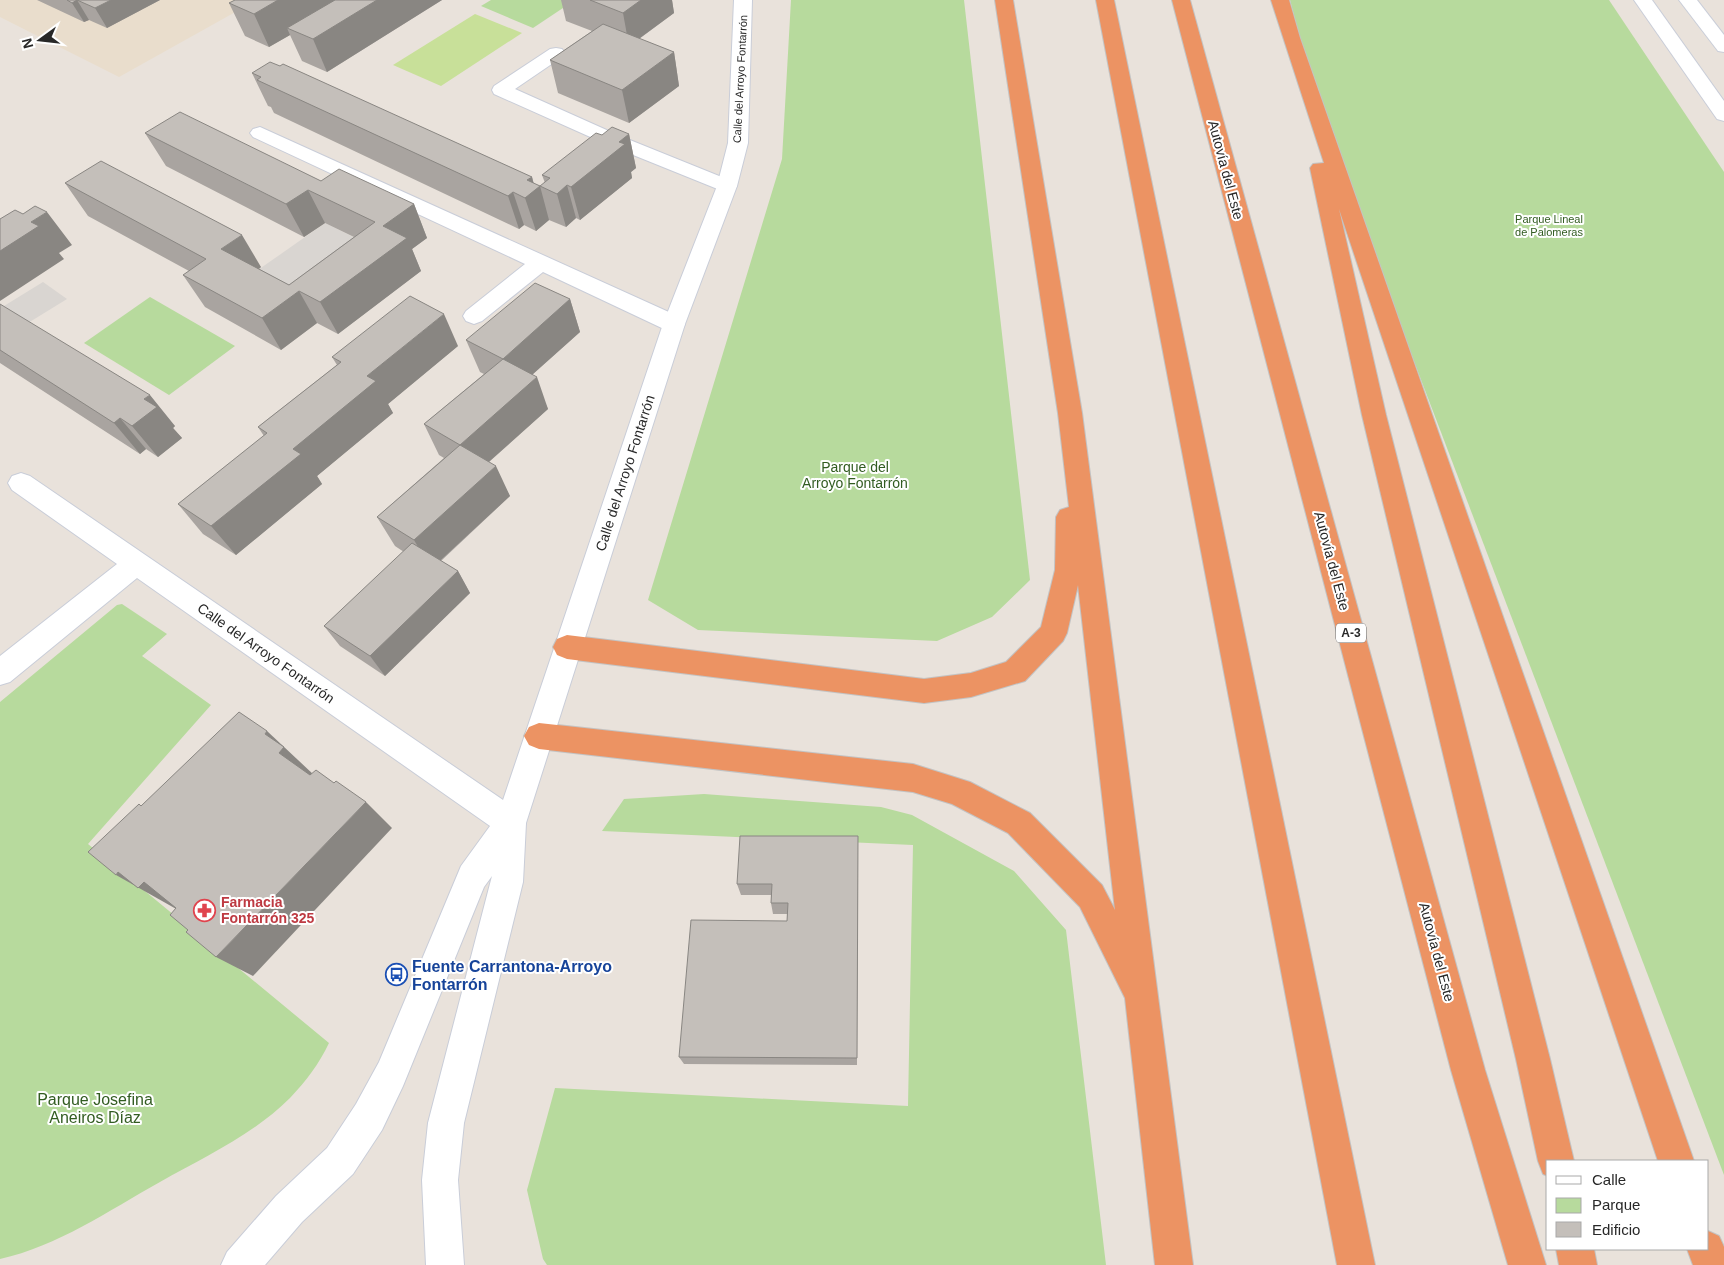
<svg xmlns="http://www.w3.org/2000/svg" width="1724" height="1265" font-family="Arial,sans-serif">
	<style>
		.education { fill: #e9ddcc }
		.green { fill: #b7da9d }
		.pitch { fill: #c8e099 }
		.plaza { fill: #d9d5d1 }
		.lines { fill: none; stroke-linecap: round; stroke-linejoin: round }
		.street-casing { stroke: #c9cdd8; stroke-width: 2 }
		.secondary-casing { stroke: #c9cdd8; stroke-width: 2 }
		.highway-casing { stroke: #c3c3c3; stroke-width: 2 }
		.street { fill: #fff; fill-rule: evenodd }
		.secondary { fill: #fff; fill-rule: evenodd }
		.highway { fill: #ec9363; fill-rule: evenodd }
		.wall { fill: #a9a4a0 }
		.shaded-wall { fill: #898682 }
		.building { fill: #c4bfba; stroke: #898682 }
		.labels { text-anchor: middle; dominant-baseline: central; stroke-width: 4; stroke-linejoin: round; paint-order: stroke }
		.far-street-label { font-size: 11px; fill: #282828; stroke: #fff }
		.far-park-label { font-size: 11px; fill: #325c21; stroke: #fff }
		.shield { fill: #fff; stroke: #686868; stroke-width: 1 }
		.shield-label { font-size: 12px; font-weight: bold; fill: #282828 }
		.street-label { font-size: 14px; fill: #282828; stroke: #fff }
		.park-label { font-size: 14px; fill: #325c21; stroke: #fff }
		.health-label { font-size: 14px; font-weight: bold; fill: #be3a42; stroke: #fff; text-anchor: start }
		.near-transit-label { font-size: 16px; font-weight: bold; fill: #164399; stroke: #fff; text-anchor: start }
		.near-park-label { font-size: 16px; fill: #325c21; stroke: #fff }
	</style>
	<rect width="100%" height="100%" fill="#e9e2db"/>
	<path class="education" d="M0 0H257L119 77 0 17Z"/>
	<g class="green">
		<path d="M491 0H575L533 28 481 6Z"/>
		<path d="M791 0H964L1030 580 992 617 937 641 698 630 648 600 782 159Z"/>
		<path d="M1290 0H1609L1724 172V1175L1319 112Z"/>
		<path d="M150 297 235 346 169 395 84 343Z"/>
		<path d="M122 604 167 634 142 656 211 705 88 844 329 1043C319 1064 306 1081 290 1098 253 1135 204 1157 160 1182 108 1211 58 1246 0 1259V702L117 605Z"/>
		<path d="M704 794 881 807 912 815 1014 871 1066 930 1106 1265H547L543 1259 527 1190 555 1088 908 1106 913 845 602 831 624 799Z"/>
	</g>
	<path class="pitch" d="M475 14 522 33 441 86 393 65Z"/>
	<g class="plaza">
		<path d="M325 223 390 255 307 318 241 282Z"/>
		<path d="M43 282 67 299 28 323 4 306Z"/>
	</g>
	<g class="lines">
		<defs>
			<g id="street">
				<path d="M556 48 562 49 565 53 562 57 515 89 620 136 734 182 737 186 734 190 727 192 720 190 606 144 494 94 492 90 494 86 550 49Z"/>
				<path d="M260 127 682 318 685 324 682 330 674 332 666 330 543 272 482 321 474 324 466 321 463 316 466 311 525 264 253 137 250 133 253 129Z"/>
				<path d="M21 473 30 476 522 813 526 823 522 833 511 837 500 833 137 578 10 682 0 685V656L117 564 12 490 8 483 12 476Z"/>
			</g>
			<g id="secondary">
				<path d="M734 0H752L748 143 737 186 685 324 526 823 523 882 464 1123 458 1180 464 1265H426L422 1180 428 1123 492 876 484 887 403 1086 382 1130 353 1174 302 1222 265 1265H221L227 1252 276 1196 327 1148 356 1104 379 1062 461 866 498 815 663 324 717 186 728 143Z"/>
				<path d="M1634 0H1652L1724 101V121L1717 119Z"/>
				<path d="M1679 0H1697L1724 35V52L1718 51Z"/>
			</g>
			<g id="highway">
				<path d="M995 0H1013L1082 413 1193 1265H1155L1125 998 1080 907 1008 833 952 804 913 792 539 749 529 745 524 736 529 727 539 723 913 764 970 782 1030 813 1102 885 1115 910 1078 585 1067 633 1063 641 1025 681 971 697 924 703 567 659 557 655 553 647 557 639 567 635 924 679 971 673 1006 662 1041 627 1055 570 1056 517 1060 510 1069 507 1058 413Z"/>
				<path d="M1096 0H1114L1375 1265H1337Z"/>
				<path d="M1172 0H1190L1485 1070 1546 1265H1508L1451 1070Z"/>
				<path d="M1271 0H1289L1300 38 1694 1161H1658L1339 209 1386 415 1550 1059 1574 1161H1548V1176L1543 1174 1538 1161 1516 1059 1362 415 1310 168 1313 164 1324 163Z"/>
				<path d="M1708 1231 1719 1236 1724 1247V1265H1693L1687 1249H1708Z"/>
				<path d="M1556 1249H1594L1597 1265H1559Z"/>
			</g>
		</defs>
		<use href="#street" class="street-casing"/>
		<use href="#secondary" class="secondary-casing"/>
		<use href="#highway" class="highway-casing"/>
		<use href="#street" class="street"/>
		<use href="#secondary" class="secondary"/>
		<use href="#highway" class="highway"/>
	</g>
	<g class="wall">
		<path d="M37 0H160L107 28 89 20 84 22Z"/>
		<path d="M235 0H442L327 72 302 61 290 35 269 47 245 36 229 3Z"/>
		<path d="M561 0H672L674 13 639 39 674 52 679 86 629 123 558 93 550 60 592 31 566 21Z"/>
		<path d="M252 73 532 177 534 184 540 186 545 183 542 175 602 135 629 134 636 168 631 172 632 178 580 220 576 218 566 227 549 220 536 231 524 225 519 229 274 113 271 107 268 106Z"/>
		<path d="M145 133 321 181 414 204 427 238 412 249 421 271 338 334 317 323 281 350 205 307 183 275 189 271 88 216 65 183 261 267 259 269 289 285 354 237 325 223 304 237 166 166Z"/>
		<path d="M570 299 580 332 532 375 548 409 489 462 510 496 441 561 458 571 470 593 385 676 340 646 324 626 404 552 395 546 377 517 444 458 439 455 424 424 484 374 480 372 466 340Z"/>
		<path d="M0 304 175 426 173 428 182 438 158 457 146 449 140 454 0 363Z"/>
		<path d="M458 346 388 404 393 413 317 476 322 484 236 555 203 534 178 504 264 436 258 427 337 365 332 357Z"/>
		<path d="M858 836 857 1065 684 1064 679 1057 787 921V914H773L771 903V895H741L737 884Z"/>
	</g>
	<g class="shaded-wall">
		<path d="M77 0 89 20 84 22 72 3Z"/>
		<path d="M111 0H160L107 28 95 8Z"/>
		<path d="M278 0H349L287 28 290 35 269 47 254 14Z"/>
		<path d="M377 0H442L327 72 313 39Z"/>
		<path d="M641 0H672L674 13 629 46 623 13Z"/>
		<path d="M674 52 679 86 629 123 622 90Z"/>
		<path d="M629 134 636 168 631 172 632 178 580 220 571 187 619 142Z"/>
		<path d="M532 177 535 190 540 186 549 220 536 231 525 198 527 180Z"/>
		<path d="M567 185 576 218 566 227 557 194Z"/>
		<path d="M308 190 325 223 304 237 286 204Z"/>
		<path d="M513 192 524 225 519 229 508 196Z"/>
		<path d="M414 204 427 238 412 249 421 271 338 334 320 302 383 226Z"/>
		<path d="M47 212 72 245 59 253 64 259 0 301V251L31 222Z"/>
		<path d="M242 235 261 267 241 282 221 249Z"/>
		<path d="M299 291 317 323 281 350 262 318Z"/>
		<path d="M570 299 580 332 515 390 503 359Z"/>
		<path d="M444 314 458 346 388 404 393 413 317 476 322 484 236 555 211 526 367 376Z"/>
		<path d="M537 377 548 409 474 475 460 445Z"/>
		<path d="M150 395 175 426 173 428 182 438 158 457 132 426 144 399Z"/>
		<path d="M120 418 146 449 140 454 114 423Z"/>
		<path d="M496 466 510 496 431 569 414 540Z"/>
		<path d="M458 571 470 593 385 676 370 656Z"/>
		<path d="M267 731 314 775 309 780 279 753 265 734Z"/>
		<path d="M366 802 392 828 253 976 216 957Z"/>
		<path d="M118 872 144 882 183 904 178 910 116 875Z"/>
	</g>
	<g class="building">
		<path d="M67 0H111L95 8 77 0 72 3Z"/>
		<path d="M235 0H278L254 14 229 3Z"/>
		<path d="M335 0H377L313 39 287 28Z"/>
		<path d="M590 0H641L623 13Z"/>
		<path d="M603 24 674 52 622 90 550 60Z"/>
		<path d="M270 62 280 66 283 64 532 177 527 180 540 186 525 198 513 192 508 196 257 80 261 77 252 73Z"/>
		<path d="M180 112 321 181 339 169 414 204 383 226 407 238 320 302 299 291 262 318 183 275 206 259 65 183 101 161 242 235 221 249 289 285 375 222 308 190 286 204 145 133Z"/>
		<path d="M612 127 629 134 619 142 625 144 571 187 567 185 557 194 540 186 550 178 542 175 596 133 602 135Z"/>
		<path d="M35 206 47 212 31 222 39 226 0 251V219L15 210 23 214Z"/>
		<path d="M535 283 570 299 503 359 537 377 460 445 496 466 414 540 377 517 460 445 424 424 503 359 466 340Z"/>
		<path d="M410 296 444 314 367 376 376 381 293 449 301 454 211 526 178 504 267 433 258 427 341 362 332 357Z"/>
		<path d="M0 304 150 395 144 399 157 407 132 426 120 418 114 423 0 350Z"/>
		<path d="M412 543 458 571 370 656 324 626Z"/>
		<path d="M239 712 267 731 265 734 284 747 279 753 310 775 316 770 334 783 336 781 366 802 216 957 186 932 188 930 170 915 176 908 144 882 138 888 118 872 116 875 88 852 139 804 141 806Z"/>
		<path d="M740 836H858L857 1058 679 1057 691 920 787 921 788 903H771L772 884H737Z"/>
	</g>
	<defs>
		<symbol id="pharmacy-ring" viewBox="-11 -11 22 22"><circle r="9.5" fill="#fff" stroke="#e0444e" stroke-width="1.5"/><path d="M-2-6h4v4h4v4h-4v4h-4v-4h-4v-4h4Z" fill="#e0444e"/></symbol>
		<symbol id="bus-ring" viewBox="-11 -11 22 22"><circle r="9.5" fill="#fff" stroke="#1a4fb4" stroke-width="1.5"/><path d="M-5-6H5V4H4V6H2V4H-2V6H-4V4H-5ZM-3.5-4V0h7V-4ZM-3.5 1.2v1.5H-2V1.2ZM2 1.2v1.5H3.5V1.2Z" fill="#1a4fb4"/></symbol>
	</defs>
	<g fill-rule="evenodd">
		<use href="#pharmacy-ring" x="192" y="898" width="25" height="25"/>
		<use href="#bus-ring" x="384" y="962" width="25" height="25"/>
	</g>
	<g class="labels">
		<g class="far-street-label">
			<text transform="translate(740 79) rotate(-87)">Calle del Arroyo Fontarrón</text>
		</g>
		<g class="far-park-label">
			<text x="1549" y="219">Parque Lineal<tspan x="1549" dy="13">de Palomeras</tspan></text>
		</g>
		<rect class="shield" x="1336" y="623.5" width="30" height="19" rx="4"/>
		<g class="shield-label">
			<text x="1351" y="633">A-3</text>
		</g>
		<g class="street-label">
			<text transform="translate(1226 170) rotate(75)">Autovía del Este</text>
			<text transform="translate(625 473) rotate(-72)">Calle del Arroyo Fontarrón</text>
			<text transform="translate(1332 561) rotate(75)">Autovía del Este</text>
			<text transform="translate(266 653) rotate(35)">Calle del Arroyo Fontarrón</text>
			<text transform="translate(1437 952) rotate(75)">Autovía del Este</text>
		</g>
		<g class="park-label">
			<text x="855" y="467">Parque del<tspan x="855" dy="16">Arroyo Fontarrón</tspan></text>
		</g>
		<g class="health-label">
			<text x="221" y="902">Farmacia<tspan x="221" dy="16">Fontarrón 325</tspan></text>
		</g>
		<g class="near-transit-label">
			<text x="412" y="966">Fuente Carrantona-Arroyo<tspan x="412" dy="18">Fontarrón</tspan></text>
		</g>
		<g class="near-park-label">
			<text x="95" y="1099">Parque Josefina<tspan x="95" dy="18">Aneiros Díaz</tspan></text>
		</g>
	</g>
	<rect x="1546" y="1160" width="162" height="90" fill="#ffffff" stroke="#a9a9a9"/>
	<rect x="1556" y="1176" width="25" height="8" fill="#ffffff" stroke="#a9a9a9"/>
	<text x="1592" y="1185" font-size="15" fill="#282828">Calle</text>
	<rect x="1556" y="1198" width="25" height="15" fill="#b7da9d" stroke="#a9a9a9"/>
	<text x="1592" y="1210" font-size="15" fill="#282828">Parque</text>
	<rect x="1556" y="1222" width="25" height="15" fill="#c4bfba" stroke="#a9a9a9"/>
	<text x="1592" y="1235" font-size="15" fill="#282828">Edificio</text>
	<g transform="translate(40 40) rotate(255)" stroke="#ffffff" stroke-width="4" paint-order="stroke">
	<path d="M0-4L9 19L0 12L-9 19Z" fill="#282828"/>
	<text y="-8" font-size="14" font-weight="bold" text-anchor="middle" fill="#282828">N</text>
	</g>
</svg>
